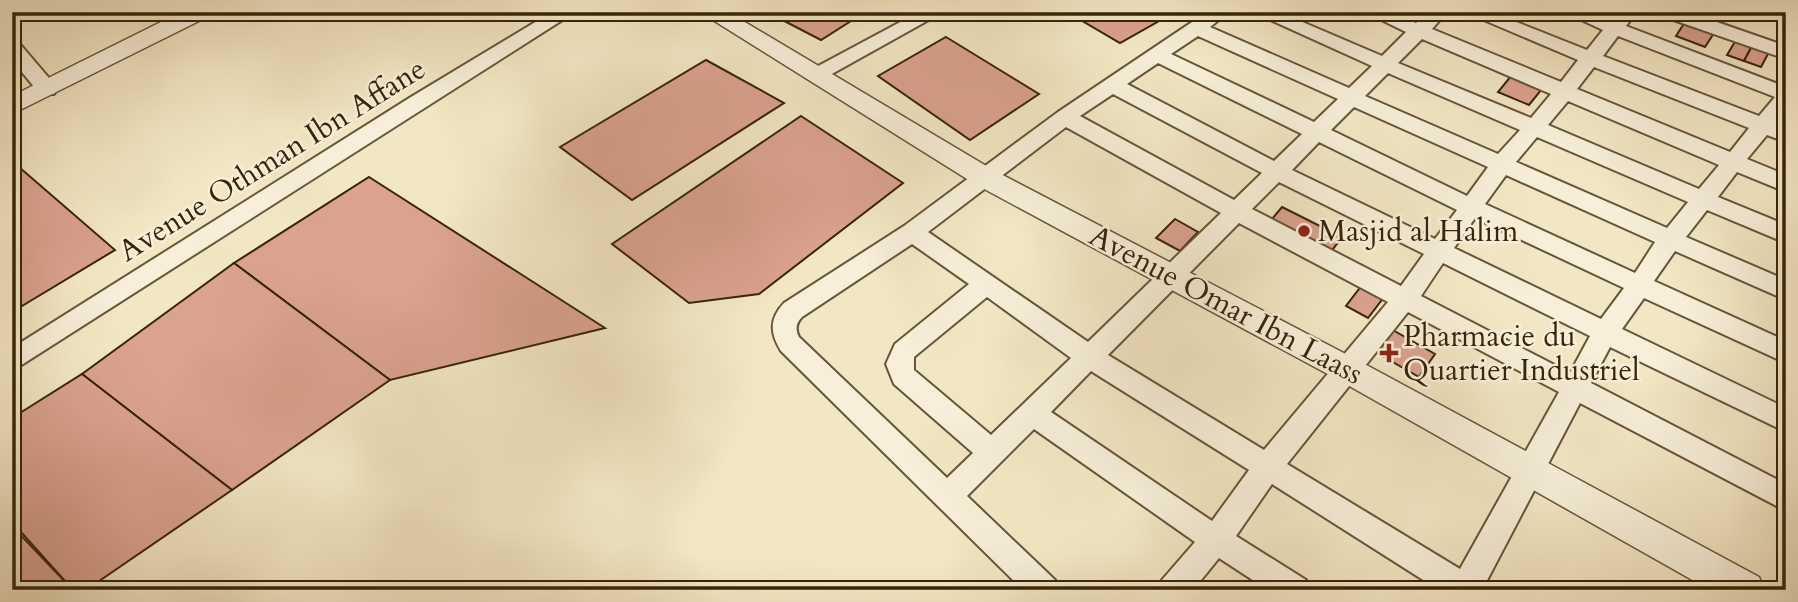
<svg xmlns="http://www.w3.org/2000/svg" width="1798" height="602" font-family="Cardo,serif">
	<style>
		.building { fill: #daa28f; stroke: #37240a; stroke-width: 2 }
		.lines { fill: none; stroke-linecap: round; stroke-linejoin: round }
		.minor-casing { stroke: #665538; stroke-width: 4 }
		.tertiary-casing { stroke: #665538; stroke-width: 3 }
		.minor { fill: #f7efd9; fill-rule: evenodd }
		.tertiary { fill: #f7efd9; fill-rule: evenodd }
		.poi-dot { fill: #8f2418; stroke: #f7efd9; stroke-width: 2.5 }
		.labels { text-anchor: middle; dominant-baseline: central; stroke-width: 5; stroke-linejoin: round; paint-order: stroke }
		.street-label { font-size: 30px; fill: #37240a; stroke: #f7efd9 }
		.poi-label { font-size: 30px; fill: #37240a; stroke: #f7efd9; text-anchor: start }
	</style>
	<rect width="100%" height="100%" fill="#f2e7c4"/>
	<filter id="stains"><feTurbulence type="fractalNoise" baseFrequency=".00286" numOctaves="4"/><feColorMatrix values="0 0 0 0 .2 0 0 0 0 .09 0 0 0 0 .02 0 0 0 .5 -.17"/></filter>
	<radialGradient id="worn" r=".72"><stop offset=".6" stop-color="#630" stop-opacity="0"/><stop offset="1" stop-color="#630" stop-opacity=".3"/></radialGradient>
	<g class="building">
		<path d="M767 12H865L821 40Z"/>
		<path d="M1067 12H1175L1120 43Z"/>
		<path d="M1685 22 1714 33 1705 47 1676 36Z"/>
		<path d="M946 37 1039 94 970 140 878 76Z"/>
		<path d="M1736 40 1752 46 1744 61 1727 55Z"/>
		<path d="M1752 46 1769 52 1761 67 1744 61Z"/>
		<path d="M706 60 784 103 632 200 560 147Z"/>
		<path d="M1511 76 1542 89 1529 105 1498 92Z"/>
		<path d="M801 116 903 183 759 294 689 303 612 244Z"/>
		<path d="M12 161 115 250 12 312Z"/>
		<path d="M369 177 605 328 390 380 234 263Z"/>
		<path d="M1282 207 1342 237 1327 257 1267 225Z"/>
		<path d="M1175 219 1198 232 1180 251 1156 238Z"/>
		<path d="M234 263 390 380 232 490 82 374Z"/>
		<path d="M1362 285 1384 297 1368 318 1346 306Z"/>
		<path d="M1391 329 1435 354 1419 377 1375 352Z"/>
		<path d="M82 374 232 490 86 590H73L12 522V456L17 453 12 447V418Z"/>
		<path d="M12 526 73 590H12Z"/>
	</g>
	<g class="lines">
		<defs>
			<g id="minor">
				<path d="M552 12H575L12 371V348L411 97Z"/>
				<path d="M919 12H943L821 80 814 82 804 76 807 72Z"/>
				<path d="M1207 12H1229L1210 27 1349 88 1372 66 1253 12H1279L1382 56 1406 32 1365 12H1391L1416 23 1427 12H1447L1432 29 1561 82 1578 60 1465 12H1491L1587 50 1603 30 1564 12H1591L1611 20 1617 12H1636L1626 26 1786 87V111L1776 123 1786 127V142L1767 135 1747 159 1786 175V192L1737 172 1718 197 1786 225V243L1707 210 1686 237 1786 280V300L1675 251 1654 281 1786 341V363L1644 298 1622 329 1786 408V432L1610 347 1591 383 1786 484V511L1580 403 1482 590H1439L1272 484 1236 536 1306 580 1310 590H1268L1219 558 1193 590H1158L1162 580 1195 542 1034 429 967 496 1055 580 1059 590H1023L781 351C770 333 769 319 784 303L904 226 1058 112ZM1198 36 1338 99 1314 122 1171 54ZM1618 36 1775 97 1759 116 1603 56ZM1422 39 1551 94 1531 118 1398 63ZM1158 63 1302 134 1274 161 1127 84ZM1594 67 1749 128 1730 152 1577 89ZM1388 73 1520 130 1498 154 1365 96ZM1113 94 1262 173 1234 200 1080 116ZM1568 101 1719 165 1699 189 1548 125ZM1354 107 1488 167 1467 196 1331 130ZM1066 127 1221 213 1088 342 928 232ZM1537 137 1688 202 1667 228 1516 162ZM1319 142 1457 210 1435 239 1292 170ZM1506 175 1655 242 1635 273 1485 204ZM1279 182 1424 254 1401 286 1252 209ZM1475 218 1624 288 1601 319 1454 248ZM1239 223 1388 302 1264 450 1108 355ZM912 244 969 284 895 344 886 364 894 384 973 453 947 478 799 337C795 329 796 323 802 317ZM1443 263 1590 336 1570 373 1421 296ZM987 297 1071 358 991 435 914 370V357ZM1408 312 1559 392 1460 569 1287 464ZM1091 371 1249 470 1212 521 1051 412Z"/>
				<path d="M1660 12H1688L1786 46V59L1662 16Z"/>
				<path d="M12 41 19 43 54 84 57 89 54 94H40L12 60Z"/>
			</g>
			<g id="tertiary">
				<path d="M181 12H210L207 17 12 114V96Z"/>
				<path d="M700 12H728L993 170 1359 361 1759 577 1764 590H1710L1337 379 975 184Z"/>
			</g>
		</defs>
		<use href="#minor" class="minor-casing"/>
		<use href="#tertiary" class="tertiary-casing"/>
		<use href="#minor" class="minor"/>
		<use href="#tertiary" class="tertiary"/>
	</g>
	<g class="poi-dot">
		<circle cx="1304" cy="231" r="7"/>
		<path d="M1385.5 342.5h7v7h7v7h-7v7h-7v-7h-7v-7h7z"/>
	</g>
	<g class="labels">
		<g class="street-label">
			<text transform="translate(272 160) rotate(-32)">Avenue Othman Ibn Affane</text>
			<text transform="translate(1226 305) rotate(28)">Avenue Omar Ibn Laass</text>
		</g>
		<g class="poi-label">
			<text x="1318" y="231">Masjid al Halim</text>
			<text x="1403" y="336">Pharmacie du<tspan x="1403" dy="34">Quartier Industriel</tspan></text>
		</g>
	</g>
	<rect width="1798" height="602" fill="none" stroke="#f2e7c4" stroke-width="42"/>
	<rect x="14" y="14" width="1770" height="574" fill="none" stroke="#37240a" stroke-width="3.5"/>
	<rect x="21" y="21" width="1756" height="560" fill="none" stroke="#37240a" stroke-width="2"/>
	<rect width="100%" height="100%" filter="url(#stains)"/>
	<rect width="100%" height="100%" fill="url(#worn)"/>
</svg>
